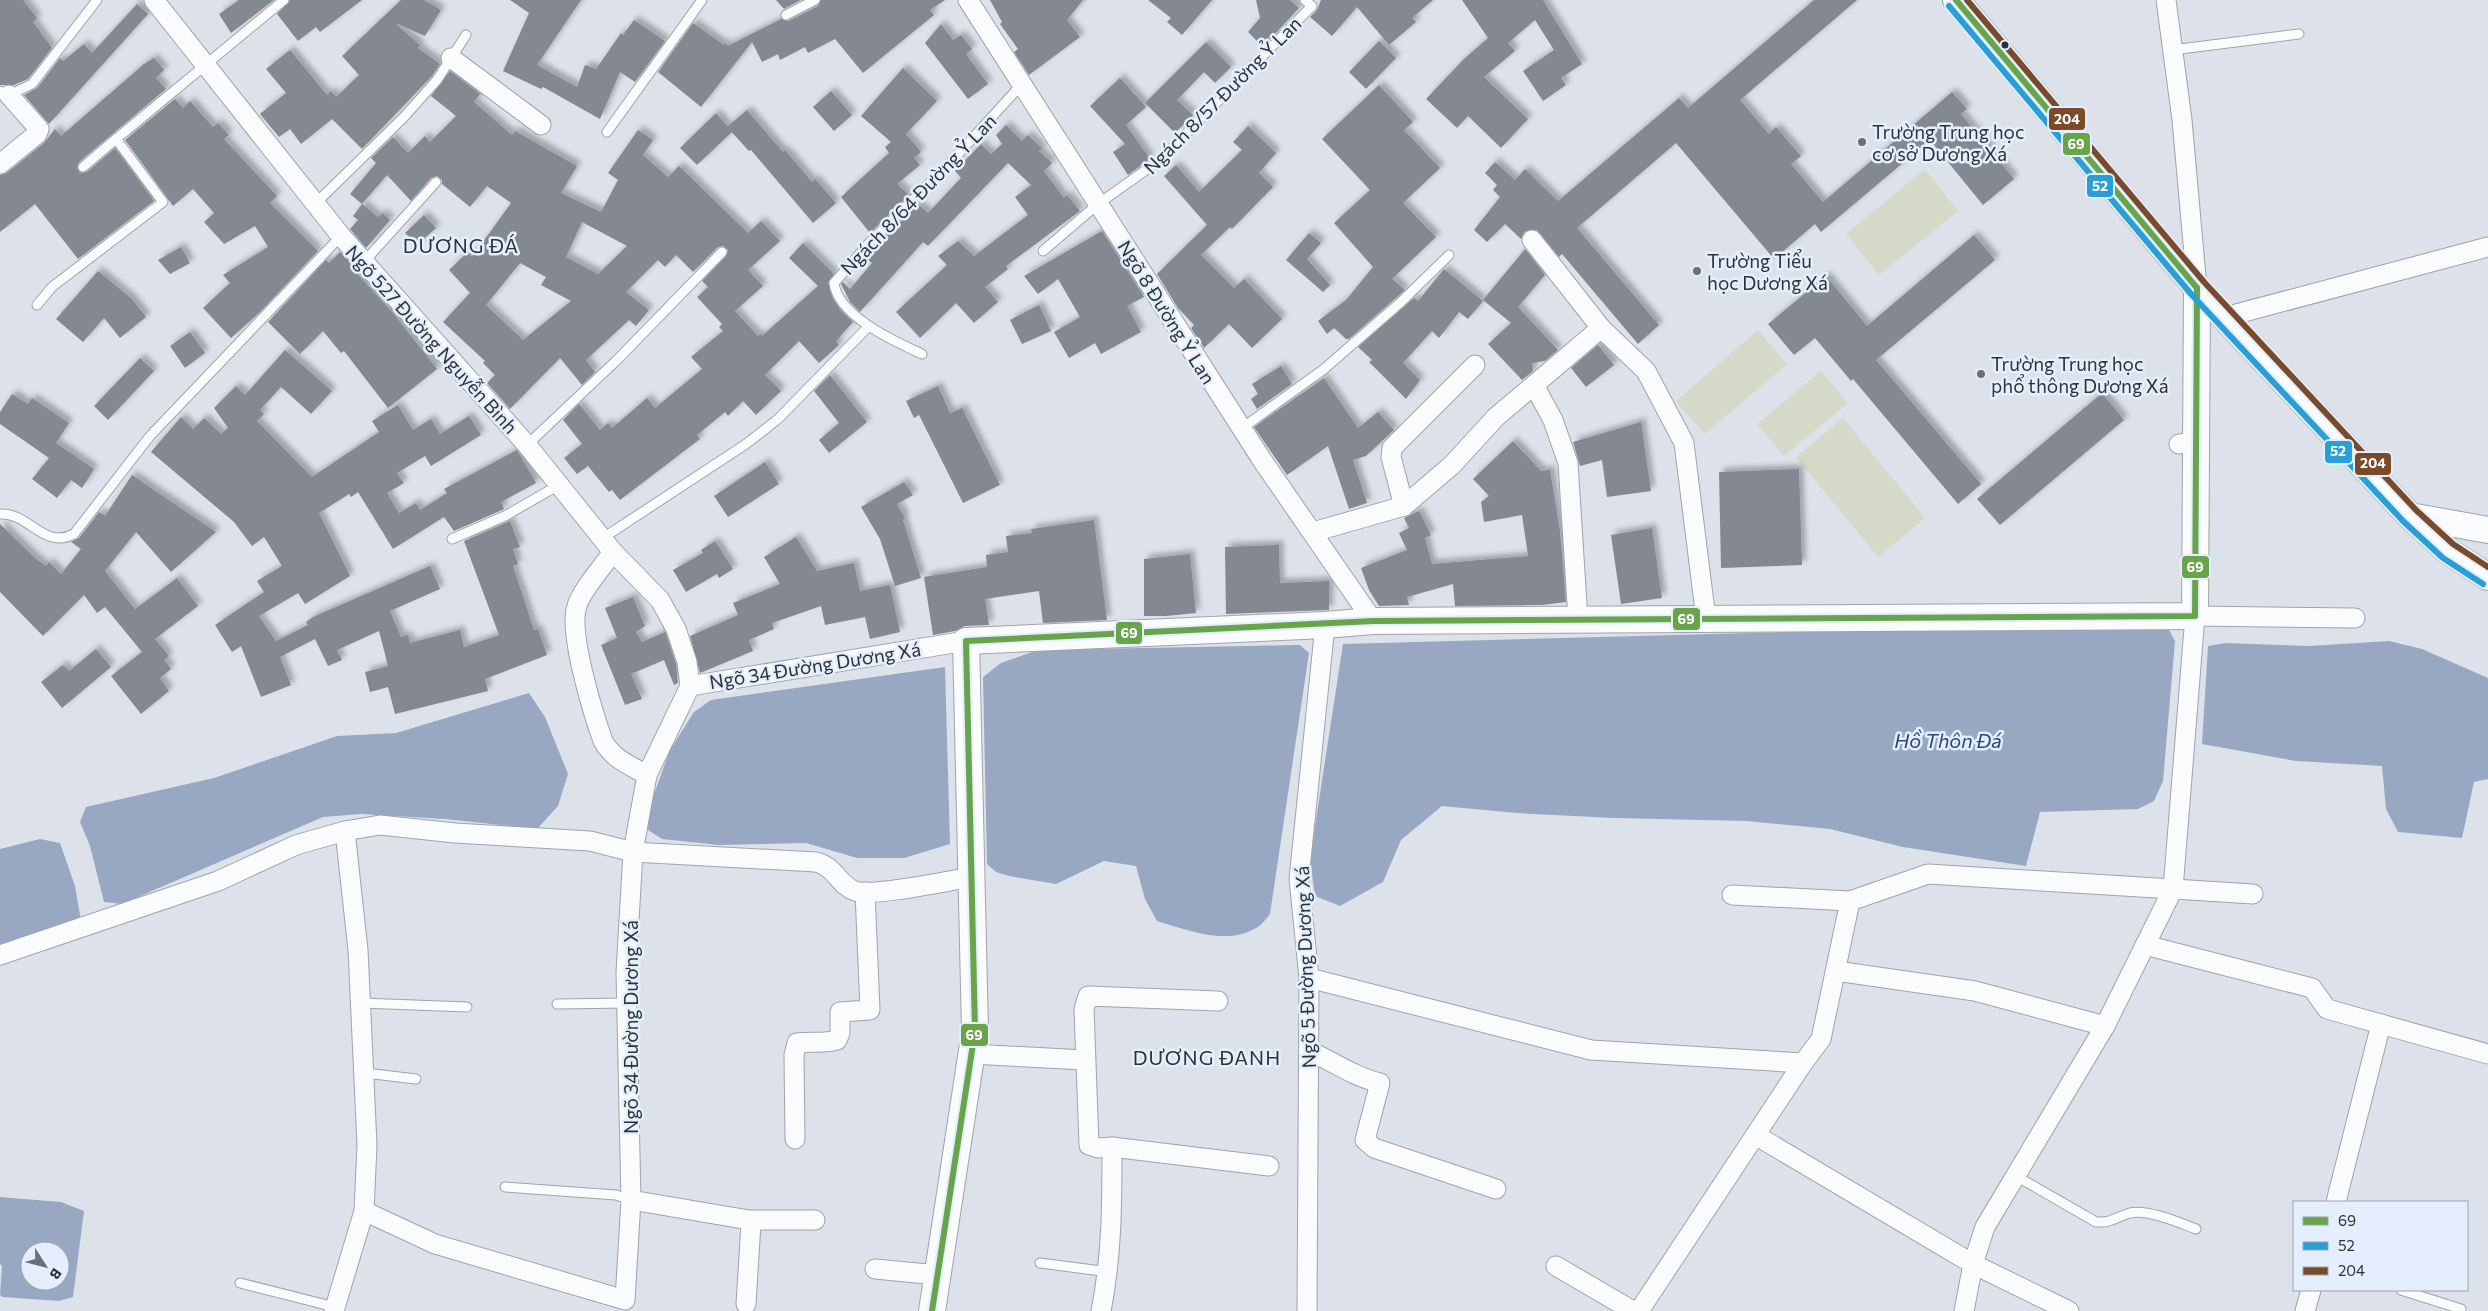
<svg xmlns="http://www.w3.org/2000/svg" width="2488" height="1311" font-family="Commissioner,sans-serif">
	<style>
		.green { fill: #d5d9c7 }
		.water { fill: #98a8c3; fill-rule: evenodd }
		.building { fill: #838891; fill-rule: evenodd; filter: url(#shadow) }
		.lines { fill: none; stroke-linecap: round; stroke-linejoin: round }
		.lane-casing { stroke: #a0a3a9; stroke-width: 11 }
		.street-casing { stroke: #a0a3a9; stroke-width: 21 }
		.secondary-casing { stroke: #a0a3a9; stroke-width: 28 }
		.lane { stroke: #fafbfc; stroke-width: 9 }
		.street { stroke: #fafbfc; stroke-width: 19 }
		.secondary { stroke: #fafbfc; stroke-width: 26 }
		.bus-1-casing { stroke: #e5eefd; stroke-width: 10 }
		.bus-2-casing { stroke: #e5eefd; stroke-width: 10 }
		.bus-3-casing { stroke: #e5eefd; stroke-width: 10 }
		.bus-1 { stroke: #68a449; stroke-width: 6 }
		.bus-2 { stroke: #299fd7; stroke-width: 6 }
		.bus-3 { stroke: #7a4b2a; stroke-width: 6 }
		.bus-dot { fill: #2f3338; stroke: #e5eefd; stroke-width: 2 }
		.poi-dot { fill: #6c7076; stroke: #e5eefd; stroke-width: 2 }
		.labels { text-anchor: middle; dominant-baseline: central; stroke-width: 5; stroke-linejoin: round; paint-order: stroke }
		.street-label { font-size: 19px; fill: #2f3338; stroke: #e5eefd }
		.poi-label { font-size: 19px; fill: #2f3338; stroke: #e5eefd; text-anchor: start }
		.neighbourhood-label { font-size: 20px; letter-spacing: 1px; fill: #2f3338; stroke: #e5eefd }
		.water-label { font-size: 20px; font-style: italic; fill: #2c4677; stroke: #e5eefd }
		.line-badge { stroke: #e5eefd; stroke-width: 2 }
		.badge-label { font-size: 14px; text-anchor: middle; font-weight: bold; fill: #fff }
	</style>
	<defs>
		<filter id="shadow"><feDropShadow dx="4.5" dy="-4.5" stdDeviation="2.5" flood-color="#0004"/></filter>
	</defs>
	<rect width="100%" height="100%" fill="#dde2ea"/>
	<g class="green">
		<path d="M1925 169 1958 211 1879 275 1846 234Z"/>
		<path d="M1758 330 1787 364 1705 434 1676 401Z"/>
		<path d="M1821 371 1848 403 1784 456 1757 424Z"/>
		<path d="M1843 418 1925 518 1878 557 1796 457Z"/>
	</g>
	<g class="water">
		<path d="M2158 622 2168 628 2175 641 2163 781 2154 801 2138 809 2040 812 2026 866 1903 847 1830 829 1747 821 1614 818 1516 813 1442 806 1401 840 1383 882 1340 906 1315 896 1310 859 1343 644Z"/>
		<path d="M2389 641 2422 649 2488 678V779L2474 782 2462 838 2398 832 2386 809 2382 766 2296 761 2202 744 2208 646 2226 643 2308 646Z"/>
		<path d="M1300 645 1309 653 1270 914C1266 919 1262 925 1256 928 1226 946 1188 930 1157 921L1145 899 1136 866 1104 861 1056 884 1009 876 996 872 987 864 983 677 1001 663 1038 650Z"/>
		<path d="M945 667 950 844 904 858H857L806 843 719 845 662 839 648 830 649 808 670 750 694 712 711 700Z"/>
		<path d="M529 693 545 717 568 774 558 806 537 829 445 819 361 814 323 817 122 904 104 902 90 846 80 822 86 807 214 778 337 736 396 733Z"/>
		<path d="M40 839 60 843 75 886 81 921 0 945V849Z"/>
		<path d="M0 1197 61 1202 84 1211 73 1297 59 1301 2 1297 0 1295 2 1266 0 1264ZM30 1251H60V1281H30Z"/>
	</g>
	<g class="building">
		<path d="M0 0H23L37 18 33 22 52 48 28 79 14 85H0Z"/>
		<path d="M239 0H274L231 33 219 14Z"/>
		<path d="M290 0H362L320 32 316 27 298 41 277 14Z"/>
		<path d="M401 0H424L441 10 425 36 398 24 397 25 420 45 418 48 440 64 432 76 362 149 332 119 301 144 290 129 279 137 260 114 286 93 266 69 290 50 327 95 331 91 336 97 359 75 342 56Z"/>
		<path d="M510 0H581L537 65 577 87 585 65 596 69 621 33 623 35 634 20 665 41 635 82 620 72 600 119 543 87 541 89 503 71 529 13Z"/>
		<path d="M776 0H801L784 9Z"/>
		<path d="M821 0H945L930 10 934 15 863 73 835 39 808 53 805 47 780 60 778 54 762 62 752 42 701 107 658 72 693 23 724 45 725 43 728 46 781 19 789 21 818 6Z"/>
		<path d="M990 0H1083L1067 20 1080 37 1029 75 1014 52 1018 49 1000 24 1002 22Z"/>
		<path d="M1148 0H1212L1182 35 1167 22 1171 18Z"/>
		<path d="M1256 0H1290L1299 8 1263 47 1248 32 1260 18Z"/>
		<path d="M1321 0H1433L1412 18 1416 22 1389 45 1357 7 1332 36 1310 17 1317 10Z"/>
		<path d="M1462 0H1543L1582 64 1561 78 1566 85 1543 101 1523 71 1554 50 1535 20 1508 43 1515 51 1484 77 1528 119 1501 148 1468 116 1457 128 1426 99 1463 60 1488 38Z"/>
		<path d="M1814 0H1857L1740 100 1769 134 1776 127 1801 156 1791 164 1823 202 1952 92 1967 109 1961 114 2014 179 1983 205 1930 140 1821 232 1815 224 1774 259 1676 143 1577 228 1659 325 1638 344 1562 254 1559 257 1537 230 1525 231 1521 239 1505 224 1487 242 1474 230 1500 197 1493 190 1497 185 1485 173 1495 162 1515 180 1525 169 1558 201 1679 98 1688 108Z"/>
		<path d="M137 4 148 14 49 124 24 95 37 88 60 58 63 61 84 44 92 53Z"/>
		<path d="M941 24 953 40 961 35 972 49 966 54 988 84 968 99 925 43Z"/>
		<path d="M1379 41 1396 58 1366 89 1349 72Z"/>
		<path d="M1206 42 1231 67 1215 83 1204 72 1177 100 1193 115 1175 133 1145 103Z"/>
		<path d="M154 58 164 70 156 78 166 89 79 162 77 168 80 173 87 172 115 148 154 201 78 259 35 204 0 232V175L7 173 44 143 55 129 61 136 144 64Z"/>
		<path d="M903 68 937 101 906 134 921 152 914 158 920 165 897 184 909 195 870 233 841 197 889 153 885 147 891 142 861 116Z"/>
		<path d="M450 71 480 94 474 102 512 135 515 131 577 166 561 193 601 212 618 180 608 173 638 130 653 140 643 155 668 177 679 166 748 233 761 221 780 241 748 270 763 286 735 311 758 336 760 334 762 336 818 286 789 258 803 243 834 274 828 282 832 297 840 310 853 322 836 341 839 345 819 363 799 341 765 375 781 391 756 415 743 401 728 416 725 412 697 435 700 439 620 500 612 490 609 492 588 466 577 474 564 458 582 444 563 420 579 404 600 430 608 423 612 428 647 398 655 408 702 369 691 357 723 331 719 327 722 324 697 297 708 287 702 281 726 256 728 250 723 246 718 247 693 272 676 255 665 267 658 260 626 292 649 310 636 326 629 320 586 360 595 372 582 385 560 358 510 409 487 383 495 375 483 363 485 361 443 322 470 293 449 270 468 252 472 257 511 203 487 186 470 207 442 184V180L437 176 431 178 411 201 387 175 362 204 350 194 376 163 371 158 393 137 408 153 425 136 430 142 456 116 431 96ZM582 222 627 246 598 274 566 257ZM520 263 546 277 541 285 571 301 523 340 486 305Z"/>
		<path d="M1120 78 1146 107 1126 125 1150 159 1128 175 1113 152 1125 144 1090 106Z"/>
		<path d="M1379 85 1413 122 1404 130 1440 168 1403 203 1436 237 1392 279 1405 290 1349 339H1346L1334 328 1327 334 1318 321 1346 300 1373 267 1334 223 1370 190 1322 139Z"/>
		<path d="M831 91 852 115 834 131 813 107Z"/>
		<path d="M175 99 183 108 190 101 213 127 218 123 229 135 224 139 277 196 270 203 318 251 259 313 231 338 203 308 230 283 223 275 268 247 255 226 224 244 204 222 214 213 193 189 173 206 125 140Z"/>
		<path d="M747 110 783 152 785 150 812 182 815 179 836 203 813 223 751 150 749 151 727 127Z"/>
		<path d="M716 113 732 132 697 165 680 148Z"/>
		<path d="M1006 125 1022 141 1028 135 1042 148 1039 151 1052 163 1044 171 1064 198 1067 195 1080 211 1006 266 1008 269 985 287 998 302 974 323 956 303 920 338 896 312 947 265 938 256 958 241 974 256 1028 215 1015 197 1031 185 1008 163 928 246 923 242 860 312 850 302 841 284 843 282 850 289 872 263 865 257 918 204 928 213 961 178 955 171 981 144 991 154 1002 144 996 135Z"/>
		<path d="M1248 126 1276 153 1259 173 1273 187 1232 229 1230 227 1201 255 1234 288 1244 279 1282 319 1252 348 1229 324 1204 348 1191 328 1194 325 1178 308 1157 274 1207 225 1164 176 1176 165 1199 192 1242 150 1233 142Z"/>
		<path d="M362 204 378 217 383 213 390 220 366 248 350 229 358 220 353 216Z"/>
		<path d="M424 215 436 228 417 245 405 233Z"/>
		<path d="M1102 231 1144 297 1127 306 1141 332 1101 354 1095 343 1069 358 1054 332 1080 317 1058 279 1038 294 1024 276Z"/>
		<path d="M1309 233 1321 243 1307 259 1330 285 1323 292 1286 260Z"/>
		<path d="M1974 235 1995 260 1876 360 1981 484 1958 504 1853 379 1851 381 1815 338 1794 355 1768 324 1826 276 1867 326Z"/>
		<path d="M181 247 190 263 170 274 158 260Z"/>
		<path d="M1525 249 1545 275 1518 307 1558 350 1545 361 1532 363 1533 371 1522 380 1488 344 1511 323 1483 300Z"/>
		<path d="M340 252 352 265 351 267 393 313 437 369 388 408 344 351 341 353 323 331 300 354 268 322 326 260 329 263Z"/>
		<path d="M1444 269 1483 301 1468 319 1459 312 1439 338 1432 331 1403 363 1420 380 1406 399 1369 362 1372 360 1358 347 1414 298 1418 301Z"/>
		<path d="M98 271 132 299 146 317 120 338 104 318 83 342 56 319Z"/>
		<path d="M1039 305 1051 331 1022 344 1010 320Z"/>
		<path d="M190 332 205 353 185 368 170 346Z"/>
		<path d="M1598 345 1614 365 1586 387 1571 368Z"/>
		<path d="M285 350 332 391 311 414 281 387 260 410 264 414 257 421 312 477 379 432 372 421 398 405 413 430 431 419 440 434 469 416 481 435 431 466 425 456 397 473 404 483 387 493 399 513 416 503 420 510 447 493 444 489 517 450 536 483 501 502 504 509 502 510 454 531 444 517 393 549 358 492 351 497 349 494 319 513 350 576 305 604 298 593 259 616 276 641 308 625 306 622 313 617 430 566 440 589 390 611 401 637 408 635 410 643 460 630 464 647 499 635 464 541 510 521 520 547 513 549 518 564 513 566 534 630 538 629 547 655 485 679 488 691 395 714 388 687 370 692 365 672 388 666 379 631 337 650 342 660 328 666 315 639 280 657 291 685 261 697 241 646 232 652 215 625 264 592 257 581 282 566 264 537 252 546 234 522 151 452 181 417 193 429 204 418 221 434 228 428 214 408 236 386 245 395Z"/>
		<path d="M140 358 154 371 108 420 94 406Z"/>
		<path d="M1281 366 1292 384 1257 409 1251 399 1258 394 1252 384Z"/>
		<path d="M830 375 867 422 829 453 819 440 839 423 814 391Z"/>
		<path d="M1324 378 1358 428 1378 412 1394 430 1366 456 1353 460 1367 503 1349 509 1328 446 1287 475 1254 427Z"/>
		<path d="M938 386 950 413 962 408 1000 485 963 503 919 415 914 418 906 401Z"/>
		<path d="M2102 393 2124 420 2000 525 1977 499Z"/>
		<path d="M12 394 28 404 32 398 69 423 56 443 94 469 82 488 71 480 57 498 32 479 49 458 0 424V412Z"/>
		<path d="M1641 422 1651 491 1607 497 1602 460 1580 466 1573 442Z"/>
		<path d="M1513 441 1541 471 1550 470 1560 531 1566 602 1542 605 1455 606 1453 584 1407 597 1409 605 1379 606 1369 590 1361 568 1407 550 1399 533 1409 528 1404 518 1419 511 1431 535 1425 538 1432 564 1528 556 1522 515 1484 522 1481 502 1489 496 1473 479Z"/>
		<path d="M765 462 779 484 728 517 714 496Z"/>
		<path d="M1799 469 1802 565 1721 568 1719 472Z"/>
		<path d="M132 475 216 532 171 572 136 532 105 571 135 609 177 578 198 606 155 639 169 656 164 660 171 669 160 678 169 691 141 714 111 676 142 652 105 607 97 613 84 595 43 636 0 592V524L35 558 46 566 49 562 61 574 81 549 71 542 79 538 99 512 105 516Z"/>
		<path d="M904 482 913 495 897 504 905 518 903 520 921 578 895 586 880 539 861 507Z"/>
		<path d="M1094 520 1107 620 1043 623 1039 591 985 599 989 625 965 626 955 631 933 635 924 577 987 567 986 555 1008 552 1006 536 1032 533 1031 529Z"/>
		<path d="M1652 528 1662 598 1621 604 1611 535Z"/>
		<path d="M796 537 817 571 854 563 860 591 890 585 900 632 870 639 865 617 825 625 821 606 772 623 774 629 749 640 753 651 700 673 690 636 738 615 733 603 780 584 764 557Z"/>
		<path d="M715 541 733 569 719 578 717 574 686 592 673 570 703 553 701 550Z"/>
		<path d="M1279 545 1280 583 1329 581V610L1226 614 1225 547Z"/>
		<path d="M1190 554 1196 613 1166 616H1144V559Z"/>
		<path d="M633 597 645 626 636 632 642 642 665 632 676 664 678 683 674 685 664 660 631 674 642 699 625 705 601 645 617 638 605 608Z"/>
		<path d="M96 649 111 667 62 708 41 682 63 665 69 671Z"/>
	</g>
	<g class="lines">
		<defs>
			<g id="lane">
				<path d="M786 15 815 0"/>
				<path d="M2172 50 2299 34"/>
				<path d="M0 91 9 95 32 84 97 0"/>
				<path d="M607 132 702 0"/>
				<path d="M83 167 116 139"/>
				<path d="M315 204 404 117 437 80 466 35"/>
				<path d="M1043 251 1098 204 1160 160 1312 6 1305 0"/>
				<path d="M364 262 436 182"/>
				<path d="M37 305 52 287 163 202 116 139 284 0"/>
				<path d="M922 354C894 341 838 316 834 283L870 242 949 164 1022 84"/>
				<path d="M1241 429 1324 369 1401 302 1449 255"/>
				<path d="M527 445 617 360 722 252"/>
				<path d="M0 514C29 512 43 550 74 534L150 436 341 236"/>
				<path d="M603 538 746 444 778 419 869 326"/>
				<path d="M452 539 505 516 559 485"/>
				<path d="M361 1003 467 1007"/>
				<path d="M557 1004 627 1003"/>
				<path d="M365 1073 416 1079"/>
				<path d="M2016 1176 2096 1222C2112 1223 2116 1217 2130 1213 2148 1209 2180 1223 2196 1229"/>
				<path d="M505 1187 616 1195 631 1200"/>
				<path d="M1040 1263 1109 1272"/>
				<path d="M240 1283 335 1307"/>
				<path d="M2401 1290 2461 1309"/>
			</g>
			<g id="street">
				<path d="M154 0 341 236 527 445 613 552 660 600 676 629 687 662 690 686"/>
				<path d="M968 0 1262 460 1373 621"/>
				<path d="M2166 0 2182 120 2197 288"/>
				<path d="M451 58 541 125"/>
				<path d="M0 164 37 134 39 129 9 95"/>
				<path d="M1532 240 1601 328"/>
				<path d="M2225 317 2488 247"/>
				<path d="M1534 385 1601 328 1646 371 1684 443 1706 619"/>
				<path d="M2179 444 2196 441"/>
				<path d="M1404 506 1391 457 1392 448 1475 365"/>
				<path d="M1313 532 1404 506 1452 465 1496 417 1534 385 1553 420 1568 463 1578 619"/>
				<path d="M613 552C604 565 581 591 577 606 568 632 593 713 603 741 613 759 629 765 647 775"/>
				<path d="M1732 895 1850 901 1928 874 2173 889 2195 616 2355 618"/>
				<path d="M2145 945 2312 988 2327 1009 2488 1054"/>
				<path d="M0 955 218 881 296 845 345 831 380 825 455 833 590 841 633 852 816 862C836 867 839 886 855 891 874 897 947 881 971 877"/>
				<path d="M1836 971 1975 991 2105 1026"/>
				<path d="M1309 978 1591 1050 1803 1063 1821 1039 1850 901"/>
				<path d="M1218 1001 1088 996 1084 1009 1089 1145 1098 1148 1112 1147 1269 1166"/>
				<path d="M1310 1051C1333 1062 1355 1077 1380 1083L1365 1140 1374 1148 1496 1189"/>
				<path d="M971 1054 1085 1060"/>
				<path d="M1757 1136 1973 1264 1985 1227 2105 1026 2173 889 2253 894"/>
				<path d="M795 1139 794 1055 797 1043C811 1041 824 1044 837 1040L840 1033V1012L870 1010 865 892"/>
				<path d="M631 1200 749 1220 751 1223 746 1304"/>
				<path d="M2336 1202 2381 1024"/>
				<path d="M364 1211 435 1244 625 1300 631 1200 626 972 633 852 647 775 690 686 966 641"/>
				<path d="M749 1220H815"/>
				<path d="M1556 1266 1633 1311"/>
				<path d="M875 1269 938 1275"/>
				<path d="M334 1311 364 1211 367 1145 358 950 345 831"/>
				<path d="M1101 1311C1112 1256 1112 1203 1112 1147"/>
				<path d="M1307 1311 1309 978 1299 879 1325 625"/>
				<path d="M1639 1311 1803 1063"/>
				<path d="M1964 1311 1973 1264 2069 1311"/>
				<path d="M2305 1311 2311 1290"/>
			</g>
			<g id="secondary">
				<path d="M1956 0 2197 288 2410 516 2448 551 2488 577"/>
				<path d="M2410 516 2488 530"/>
				<path d="M932 1311 975 1031 966 641 1325 625 1373 621 2195 616 2197 288"/>
			</g>
		</defs>
		<use href="#lane" class="lane-casing"/>
		<use href="#street" class="street-casing"/>
		<use href="#secondary" class="secondary-casing"/>
		<use href="#lane" class="lane"/>
		<use href="#street" class="street"/>
		<use href="#secondary" class="secondary"/>
		<defs>
			<g id="bus-1">
				<path d="M1956 0 2197 288"/>
				<path d="M932 1311 975 1031 966 641 1373 621 2195 616 2197 288"/>
			</g>
			<path id="bus-2" d="M1949 6 2191 294 2404 522 2443 558 2483 584"/>
			<path id="bus-3" d="M1967 0 2204 282 2416 510 2453 544 2488 567"/>
		</defs>
		<use href="#bus-1" class="bus-1-casing"/>
		<use href="#bus-2" class="bus-2-casing"/>
		<use href="#bus-3" class="bus-3-casing"/>
		<use href="#bus-1" class="bus-1"/>
		<use href="#bus-2" class="bus-2"/>
		<use href="#bus-3" class="bus-3"/>
	</g>
	<circle class="bus-dot" cx="2005" cy="45" r="4.5"/>
	<g class="poi-dot">
		<circle cx="1862" cy="142" r="5"/>
		<circle cx="1697" cy="271" r="5"/>
		<circle cx="1981" cy="374" r="5"/>
	</g>
	<g class="labels">
		<g class="street-label">
			<text transform="translate(1222 95) rotate(-45)">Ngách 8/57 Đường Ỷ Lan</text>
			<text transform="translate(918 194) rotate(-46)">Ngách 8/64 Đường Ỷ Lan</text>
			<text transform="translate(1167 312) rotate(58)">Ngõ 8 Đường Ỷ Lan</text>
			<text transform="translate(432 339) rotate(48)">Ngõ 527 Đường Nguyễn Bình</text>
			<text transform="translate(815 665) rotate(-9)">Ngõ 34 Đường Dương Xá</text>
			<text transform="translate(1305 967) rotate(-92)">Ngõ 5 Đường Dương Xá</text>
			<text transform="translate(630 1027) rotate(-90)">Ngõ 34 Đường Dương Xá</text>
		</g>
		<g class="poi-label">
			<text x="1872" y="131">Trường Trung học<tspan x="1872" dy="22">cơ sở Dương Xá</tspan></text>
			<text x="1707" y="260">Trường Tiểu<tspan x="1707" dy="22">học Dương Xá</tspan></text>
			<text x="1991" y="363">Trường Trung học<tspan x="1991" dy="22">phổ thông Dương Xá</tspan></text>
		</g>
		<g class="neighbourhood-label">
			<text x="461" y="245">DƯƠNG ĐÁ</text>
			<text x="1207" y="1057">DƯƠNG ĐANH</text>
		</g>
		<g class="water-label">
			<text x="1948" y="740">Hồ Thôn Đá</text>
		</g>
	</g>
	<g class="line-badge">
		<rect x="2048" y="107" width="38" height="24" rx="5" fill="#7a4b2a"/>
		<rect x="2062" y="132" width="29" height="24" rx="5" fill="#68a449"/>
		<rect x="2086" y="174" width="28" height="24" rx="5" fill="#299fd7"/>
		<rect x="2324" y="440" width="29" height="24" rx="5" fill="#299fd7"/>
		<rect x="2354" y="452" width="38" height="24" rx="5" fill="#7a4b2a"/>
		<rect x="2181" y="555" width="29" height="24" rx="5" fill="#68a449"/>
		<rect x="1672" y="607" width="29" height="24" rx="5" fill="#68a449"/>
		<rect x="1115" y="621" width="28" height="24" rx="5" fill="#68a449"/>
		<rect x="960" y="1023" width="29" height="24" rx="5" fill="#68a449"/>
	</g>
	<g class="badge-label">
		<text x="2067" y="124">204</text>
		<text x="2076" y="149">69</text>
		<text x="2100" y="191">52</text>
		<text x="2338" y="456">52</text>
		<text x="2373" y="468">204</text>
		<text x="2195" y="572">69</text>
		<text x="1686" y="624">69</text>
		<text x="1129" y="638">69</text>
		<text x="974" y="1040">69</text>
	</g>
	<rect x="2293" y="1201" width="175" height="90" fill="#e5eefd" stroke="#9ca3ae"/>
	<rect x="2303" y="1217" width="25" height="8" fill="#68a449" stroke="#9ca3ae"/>
	<text x="2338" y="1226" font-size="15" fill="#2f3338">69</text>
	<rect x="2303" y="1242" width="25" height="8" fill="#299fd7" stroke="#9ca3ae"/>
	<text x="2338" y="1251" font-size="15" fill="#2f3338">52</text>
	<rect x="2303" y="1267" width="25" height="8" fill="#7a4b2a" stroke="#9ca3ae"/>
	<text x="2338" y="1276" font-size="15" fill="#2f3338">204</text>
	<g transform="translate(45 1266) rotate(126)"><circle r="24" fill="#e5eefd" stroke="#9ca3ae"/>
	<path d="M0-4L9 19L0 12L-9 19Z" fill="#6c7076"/>
	<text y="-8" font-size="14" font-weight="bold" text-anchor="middle" fill="#2f3338">B</text>
	</g>
</svg>
